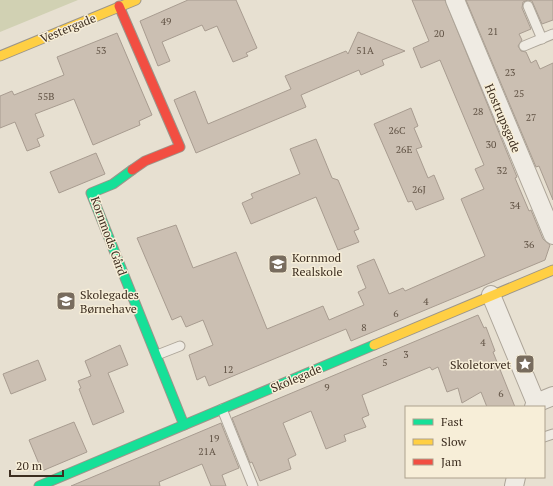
<svg xmlns="http://www.w3.org/2000/svg" width="553" height="486" font-family="'PT Serif',serif">
	<style>
		.cemetery { fill: #d1d1b3 }
		.building { fill: #cbbfb2; stroke: #a89c90 }
		.lines { fill: none; stroke-linecap: round; stroke-linejoin: round }
		.lane-casing { stroke: #ada599; stroke-width: 11 }
		.street-casing { stroke: #ada599; stroke-width: 20 }
		.fast-casing { stroke: #9c958a; stroke-width: 11 }
		.slow-casing { stroke: #9c958a; stroke-width: 11 }
		.jam-casing { stroke: #9c958a; stroke-width: 11 }
		.lane { stroke: #efebe3; stroke-width: 9 }
		.street { stroke: #efebe3; stroke-width: 18 }
		.fast { stroke: #16e098; stroke-width: 9 }
		.slow { stroke: #ffcf43; stroke-width: 9 }
		.jam { stroke: #f24e42; stroke-width: 9 }
		.labels { text-anchor: middle; dominant-baseline: central; stroke-width: 3; stroke-linejoin: round; paint-order: stroke }
		.number-label { font-size: 10px; fill: #605244 }
		.street-label { font-size: 12px; fill: #3d2e20; stroke: #f7eed8 }
		.poi-label { font-size: 12px; fill: #3d2e20; stroke: #f7eed8; text-anchor: start }
	</style>
	<rect width="100%" height="100%" fill="#e7e0d1"/>
	<path class="cemetery" d="M0 0H78L0 32Z"/>
	<g class="building">
		<path d="M188 0H236L257 48 246 53 248 56 233 62 217 26 205 31 202 25 162 42 170 61 158 66 140 21Z"/>
		<path d="M412 0H445L517 177 515 178 529 211 531 210 543 239 550 245 545 260 351 341 346 329 209 386 205 376 197 380 189 355 213 345 203 320 186 327 181 316 172 320 137 238 176 225 193 268 236 252 267 329 323 306 329 320 364 305 358 292 366 288 357 266 374 259 389 294 403 288 405 291 485 256 461 199 484 189 475 169 484 165 440 60 421 68 413 48 429 41Z"/>
		<path d="M466 0H553V20L542 24 532 1 528 0 523 2 522 8 531 29 519 34 522 40 518 46 521 51 526 52 531 63 536 60 540 69 553 63V200L539 166 536 167Z"/>
		<path d="M358 32 405 51 382 60 384 65 361 75 359 70 301 95 306 107 196 153 174 100 195 91 208 124 291 89 285 76 346 51 348 54Z"/>
		<path d="M117 33 152 115 139 121 140 125 93 145 74 99 35 114 44 136 37 139 40 146 27 151 15 122 0 128V96L12 91 14 95 64 75 57 57Z"/>
		<path d="M411 108 418 126 414 128 422 147 416 149 428 178 434 175 444 199 416 210 412 201 408 202 374 124Z"/>
		<path d="M316 139 332 178 338 180 359 229 354 231 359 242 338 250 316 197 251 224 242 203 253 198 251 194 300 174 290 149Z"/>
		<path d="M96 153 105 174 59 193 50 172Z"/>
		<path d="M478 315 484 328 486 327 495 351 493 352 515 407H487L481 392 462 403 458 388 447 392 438 367 432 370 430 367 362 395 369 415 362 418 366 427 344 435 346 441 326 449 311 411 283 423 296 455 288 459 291 469 260 481 252 462 250 463 232 418Z"/>
		<path d="M120 345 128 365 108 373 124 412 93 425 79 389 81 388 78 381 91 376 85 361Z"/>
		<path d="M38 360 46 380 11 394 3 374Z"/>
		<path d="M74 422 87 452 42 471 29 440Z"/>
		<path d="M221 423 239 468 222 475 226 486H211L202 464 159 482 160 486H71Z"/>
	</g>
	<g class="lines">
		<defs>
			<g id="lane">
				<path d="M528 6 542 39"/>
				<path d="M524 46 553 34"/>
				<path d="M157 355 180 346"/>
				<path d="M222 409 253 486"/>
				<path d="M544 437 553 434"/>
			</g>
			<g id="street">
				<path d="M455 0 553 235"/>
				<path d="M491 295 536 403 534 407"/>
				<path d="M536 403 553 396"/>
				<path d="M514 486 516 477"/>
			</g>
			<g id="fast">
				<path d="M132 170 113 184 91 193 184 425"/>
				<path d="M39 486 374 345"/>
			</g>
			<g id="slow">
				<path d="M0 56 136 0"/>
				<path d="M374 345 553 270"/>
			</g>
			<path id="jam" d="M119 6 180 147 145 161 132 170"/>
		</defs>
		<use href="#lane" class="lane-casing"/>
		<use href="#street" class="street-casing"/>
		<use href="#fast" class="fast-casing"/>
		<use href="#slow" class="slow-casing"/>
		<use href="#jam" class="jam-casing"/>
		<use href="#lane" class="lane"/>
		<use href="#street" class="street"/>
		<use href="#fast" class="fast"/>
		<use href="#slow" class="slow"/>
		<use href="#jam" class="jam"/>
	</g>
	<defs>
		<symbol id="school-square" viewBox="-11 -11 22 22"><rect x="-9" y="-9" width="18" height="18" rx="4" fill="#786c5e" stroke="#f7eed8"/><path d="M0-5L7-2L0 1L-7-2ZM-4 1L0 2.5L4 1V4Q0 6-4 4Z" fill="#fff"/></symbol>
		<symbol id="sight-square" viewBox="-11 -11 22 22"><rect x="-9" y="-9" width="18" height="18" rx="4" fill="#786c5e" stroke="#f7eed8"/><path d="M0-6L1.8-2.2L6-1.7L2.9 1.2L3.7 5.4L0 3.3L-3.7 5.4L-2.9 1.2L-6-1.7L-1.8-2.2Z" fill="#fff"/></symbol>
	</defs>
	<g fill-rule="evenodd">
		<use href="#school-square" x="267" y="253" width="22" height="22"/>
		<use href="#school-square" x="55" y="290" width="22" height="22"/>
		<use href="#sight-square" x="514" y="353" width="22" height="22"/>
	</g>
	<g class="labels">
		<g class="number-label">
			<text x="166" y="21">49</text>
			<text x="493" y="31">21</text>
			<text x="439" y="33">20</text>
			<text x="101" y="50">53</text>
			<text x="365" y="50">51A</text>
			<text x="510" y="72">23</text>
			<text x="519" y="93">25</text>
			<text x="46" y="96">55B</text>
			<text x="478" y="111">28</text>
			<text x="531" y="117">27</text>
			<text x="397" y="130">26C</text>
			<text x="491" y="144">30</text>
			<text x="404" y="149">26E</text>
			<text x="502" y="170">32</text>
			<text x="419" y="189">26J</text>
			<text x="515" y="205">34</text>
			<text x="529" y="244">36</text>
			<text x="426" y="301">4</text>
			<text x="396" y="313">6</text>
			<text x="364" y="327">8</text>
			<text x="483" y="342">4</text>
			<text x="406" y="354">3</text>
			<text x="385" y="362">5</text>
			<text x="228" y="369">12</text>
			<text x="327" y="387">9</text>
			<text x="501" y="393">6</text>
			<text x="214" y="438">19</text>
			<text x="207" y="451">21A</text>
		</g>
		<g class="street-label">
			<text transform="translate(68 28) rotate(-22)">Vestergade</text>
			<text transform="translate(503 118) rotate(67)">Hostrupsgade</text>
			<text transform="translate(109 236) rotate(70)">Kornmods Gård</text>
			<text transform="translate(296 378) rotate(-23)">Skolegade</text>
		</g>
		<g class="poi-label">
			<text x="292" y="257">Kornmod<tspan x="292" dy="14">Realskole</tspan></text>
			<text x="80" y="294">Skolegades<tspan x="80" dy="14">Børnehave</tspan></text>
			<text x="511" y="364" text-anchor="end">Skoletorvet</text>
		</g>
	</g>
	<rect x="405" y="406" width="140" height="72" fill="#f7eed8" stroke="#ada18e"/>
	<rect x="413" y="419" width="20" height="6" fill="#16e098" stroke="#ada18e"/>
	<text x="441" y="426" font-size="12" fill="#3d2e20">Fast</text>
	<rect x="413" y="439" width="20" height="6" fill="#ffcf43" stroke="#ada18e"/>
	<text x="441" y="446" font-size="12" fill="#3d2e20">Slow</text>
	<rect x="413" y="459" width="20" height="6" fill="#f24e42" stroke="#ada18e"/>
	<text x="441" y="466" font-size="12" fill="#3d2e20">Jam</text>
	<path d="M10 470v6h53v-6" fill="none" stroke="#3d2e20" stroke-width="2"/>
	<text x="16" y="470" font-size="12" fill="#3d2e20" stroke="#f7eed8" stroke-width="3" paint-order="stroke">20 m</text>
</svg>
